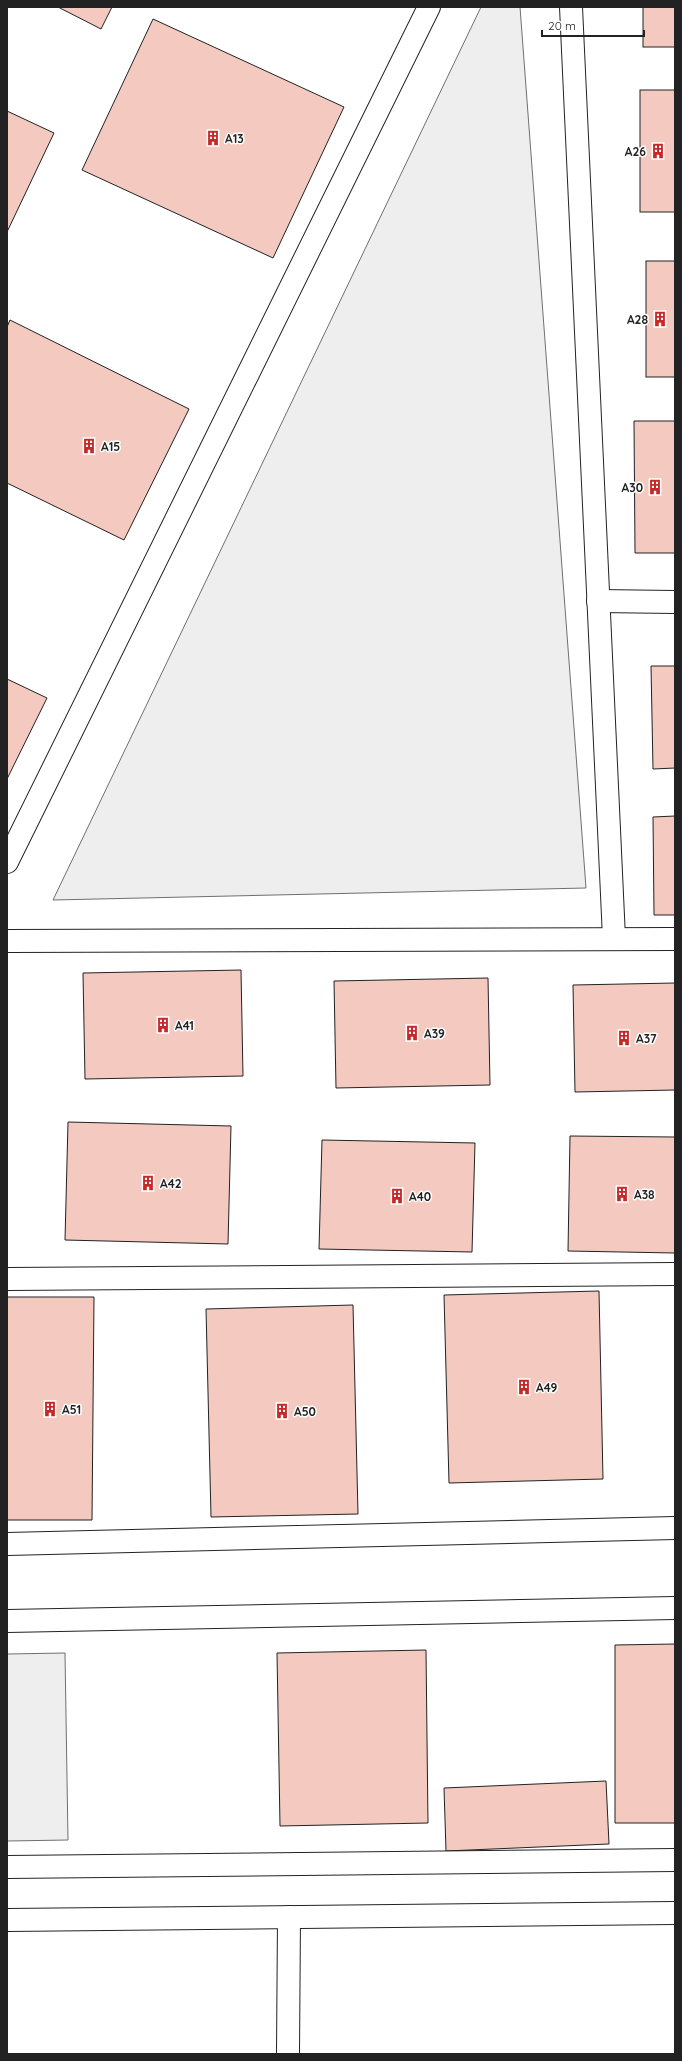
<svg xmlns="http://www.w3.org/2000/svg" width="682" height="2061" font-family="Quicksand,sans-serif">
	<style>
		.green { fill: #eee; stroke: #6f6f6f }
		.building { fill: #f3c9c0; stroke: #222 }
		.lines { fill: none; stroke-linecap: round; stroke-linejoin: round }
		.street-casing { stroke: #222; stroke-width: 24 }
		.street { stroke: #fff; stroke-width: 22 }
		.labels { text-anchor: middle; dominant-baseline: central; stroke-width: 3; stroke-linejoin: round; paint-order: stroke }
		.poi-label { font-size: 12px; font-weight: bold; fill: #222; stroke: #fff; text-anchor: start }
	</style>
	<rect width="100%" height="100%" fill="#fff"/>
	<g class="green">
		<path d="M481 7H520L586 888 53 900Z"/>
		<path d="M65 1653 68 1840 7 1841V1654Z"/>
	</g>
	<g class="building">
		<path d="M58 7H112L101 29Z"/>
		<rect x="643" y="7" width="32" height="40"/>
		<path d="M153 19 344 107 273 258 82 170Z"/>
		<rect x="640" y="90" width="35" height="122"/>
		<path d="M7 111 54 133 7 232Z"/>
		<rect x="646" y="261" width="29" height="116"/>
		<path d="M10 320 189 409 124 540 7 483V327Z"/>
		<path d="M634 421H675V553H635Z"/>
		<path d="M651 666H675V768L653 769Z"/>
		<path d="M7 679 47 698 7 779Z"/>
		<path d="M675 816V915H654L653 817Z"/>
		<path d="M241 970 243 1076 85 1079 83 973Z"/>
		<path d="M488 978 490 1085 336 1088 334 981Z"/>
		<path d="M675 983V1090L575 1092 573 985Z"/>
		<path d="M68 1122 231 1126 228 1244 65 1240Z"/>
		<path d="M570 1136 675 1137V1253L568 1251Z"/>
		<path d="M322 1140 475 1143 472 1252 319 1249Z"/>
		<path d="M599 1291 603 1479 449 1483 444 1295Z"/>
		<path d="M7 1297H94L92 1520H7Z"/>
		<path d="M353 1305 358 1514 211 1517 206 1309Z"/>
		<path d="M675 1644V1823H615V1645Z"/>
		<path d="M426 1650 428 1823 280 1826 277 1653Z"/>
		<path d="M606 1781 609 1844 446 1851 444 1788Z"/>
	</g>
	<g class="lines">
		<defs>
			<g id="street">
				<path d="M571 7 614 938"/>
				<path d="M598 601 675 602"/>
				<path d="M7 862 429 7"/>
				<path d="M7 941 675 939"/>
				<path d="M7 1279 675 1274"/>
				<path d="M7 1544 675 1528"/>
				<path d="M7 1621 675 1608"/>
				<path d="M7 1867 675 1860"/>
				<path d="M7 1920 675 1913"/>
				<path d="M288 2054 289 1917"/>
			</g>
		</defs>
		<use href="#street" class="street-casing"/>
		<use href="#street" class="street"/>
	</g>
	<defs>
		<symbol id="building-bare" viewBox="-9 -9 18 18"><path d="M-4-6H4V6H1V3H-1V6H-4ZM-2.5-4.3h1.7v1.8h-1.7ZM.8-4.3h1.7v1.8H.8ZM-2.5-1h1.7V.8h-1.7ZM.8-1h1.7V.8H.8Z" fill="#c62828" stroke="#fff" stroke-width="2.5" paint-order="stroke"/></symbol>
	</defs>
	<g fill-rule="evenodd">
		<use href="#building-bare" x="202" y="127" width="22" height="22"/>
		<use href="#building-bare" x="647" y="140" width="22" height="22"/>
		<use href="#building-bare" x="649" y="308" width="22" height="22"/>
		<use href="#building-bare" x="78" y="435" width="22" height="22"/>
		<use href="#building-bare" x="644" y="476" width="22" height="22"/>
		<use href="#building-bare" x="152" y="1014" width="22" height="22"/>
		<use href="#building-bare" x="401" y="1022" width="22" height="22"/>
		<use href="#building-bare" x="613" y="1027" width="22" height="22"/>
		<use href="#building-bare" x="137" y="1172" width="22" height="22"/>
		<use href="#building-bare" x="611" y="1183" width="22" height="22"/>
		<use href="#building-bare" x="386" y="1185" width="22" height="22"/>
		<use href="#building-bare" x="513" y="1376" width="22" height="22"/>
		<use href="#building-bare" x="39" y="1398" width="22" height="22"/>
		<use href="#building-bare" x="271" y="1400" width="22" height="22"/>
	</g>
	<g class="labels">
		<g class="poi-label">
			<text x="225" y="138">A13</text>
			<text x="646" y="151" text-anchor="end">A26</text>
			<text x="648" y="319" text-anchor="end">A28</text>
			<text x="101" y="446">A15</text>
			<text x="643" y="487" text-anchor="end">A30</text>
			<text x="175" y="1025">A41</text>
			<text x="424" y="1033">A39</text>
			<text x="636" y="1038">A37</text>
			<text x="160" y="1183">A42</text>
			<text x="634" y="1194">A38</text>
			<text x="409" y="1196">A40</text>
			<text x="536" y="1387">A49</text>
			<text x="62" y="1409">A51</text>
			<text x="294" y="1411">A50</text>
		</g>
	</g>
	<rect width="682" height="2061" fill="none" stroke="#222222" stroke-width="16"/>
	<path d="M542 30v6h102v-6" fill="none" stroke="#222222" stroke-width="2"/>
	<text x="548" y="30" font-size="12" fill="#222222" stroke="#ffffff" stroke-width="3" paint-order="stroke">20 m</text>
</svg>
